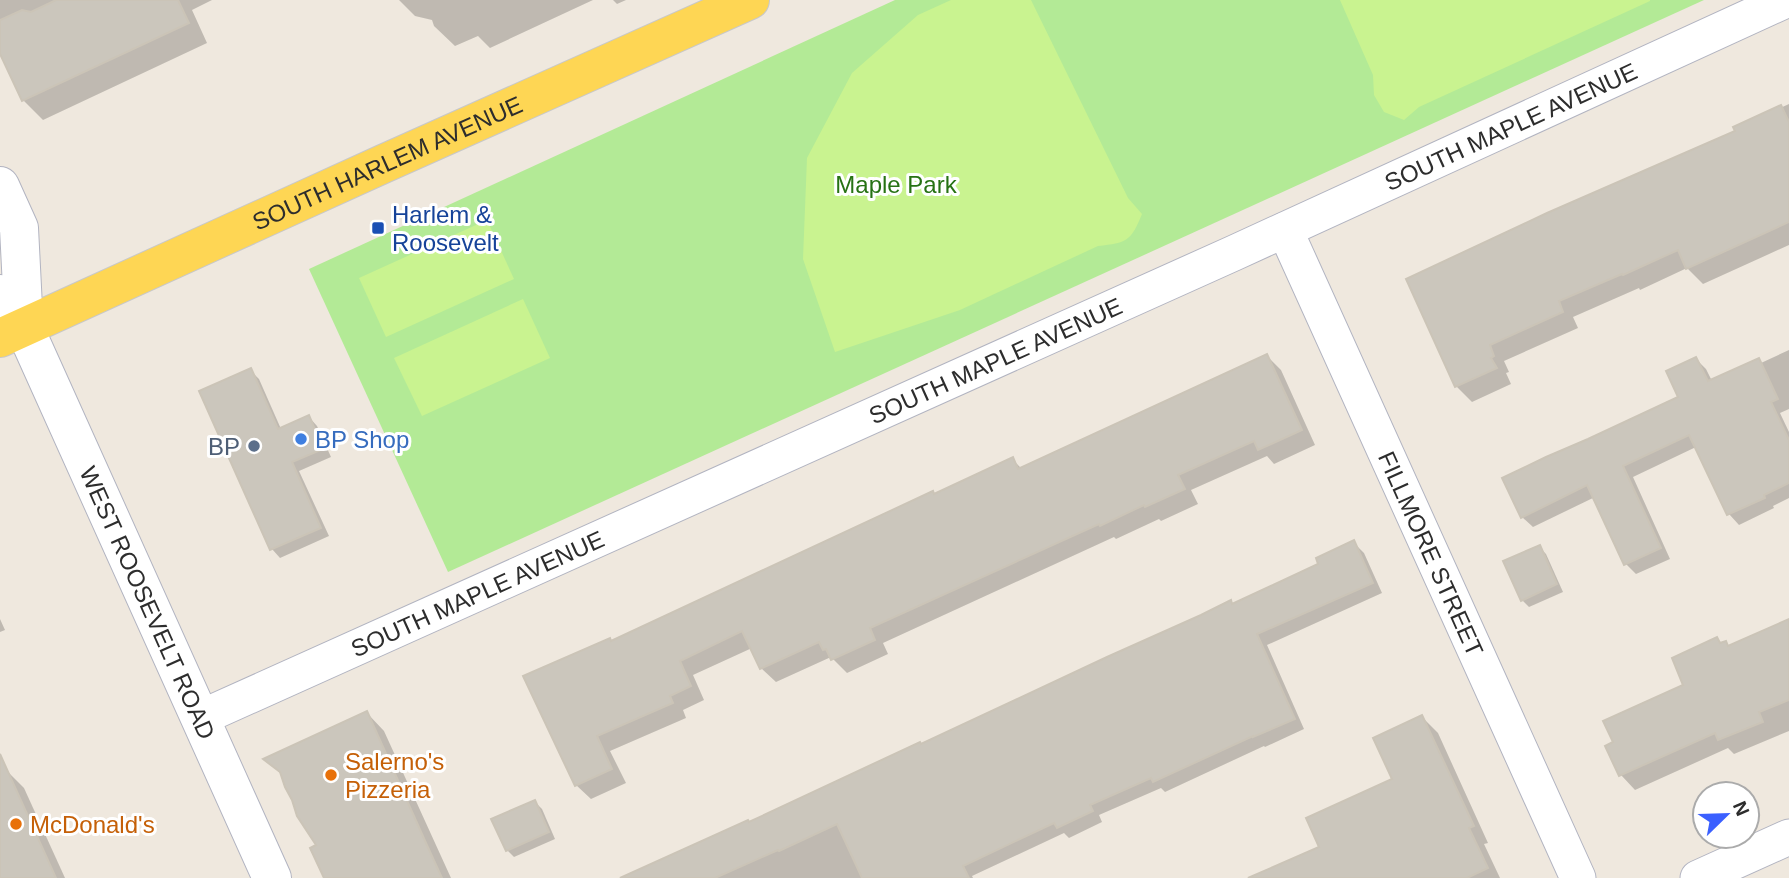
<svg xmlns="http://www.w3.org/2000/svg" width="1789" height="878" font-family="Helvetica,sans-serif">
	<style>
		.green { fill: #b3ea96 }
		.pitch { fill: #c9f390 }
		.shadow { fill: #0003 }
		.building { fill: #cbc6bc; stroke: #cbc4b7; stroke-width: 2 }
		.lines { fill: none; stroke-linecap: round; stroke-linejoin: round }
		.minor-casing { stroke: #b2b4c1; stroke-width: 37 }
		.secondary-casing { stroke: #b2b4c1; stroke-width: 40 }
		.primary-casing { stroke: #c8c8c8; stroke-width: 40 }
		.minor { stroke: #fff; stroke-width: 35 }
		.secondary { stroke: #fff; stroke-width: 38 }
		.primary { stroke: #fed654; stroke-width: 38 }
		.transit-dot { fill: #1a4fb4; stroke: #fff; stroke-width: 2.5 }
		.shop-dot { fill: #3f7fe0; stroke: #fff; stroke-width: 2.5 }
		.service-dot { fill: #5c6f8a; stroke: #fff; stroke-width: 2.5 }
		.food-dot { fill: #e8710a; stroke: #fff; stroke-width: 2.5 }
		.labels { text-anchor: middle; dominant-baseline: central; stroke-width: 6; stroke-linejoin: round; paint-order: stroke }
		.street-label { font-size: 24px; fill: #2d2d2d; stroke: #fff }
		.park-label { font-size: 24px; fill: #277214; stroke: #fff }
		.transit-label { font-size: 24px; fill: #164399; stroke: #fff; text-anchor: start }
		.shop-label { font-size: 24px; fill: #366cbe; stroke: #fff; text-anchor: start }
		.service-label { font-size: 24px; fill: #4e5e75; stroke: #fff; text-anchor: end }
		.food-label { font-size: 24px; fill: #c56008; stroke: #fff; text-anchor: start }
	</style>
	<rect width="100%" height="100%" fill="#efe8de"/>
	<path class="green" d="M895 0H1704L448 572 309 269Z"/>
	<g class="pitch">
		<path d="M951 0H1031L1128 198 1142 214C1131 241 1127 243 1098 246L960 310 835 352 803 259 807 158 852 73 918 15Z"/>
		<path d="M1340 0H1650V1L1419 107 1404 120 1384 112 1374 95 1373 75Z"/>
		<path d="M487 220 514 279 386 337 359 278Z"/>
		<path d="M523 299 550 358 422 416 394 358Z"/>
	</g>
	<g class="shadow">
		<path d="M0 0H212L192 10 207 43 43 120 23 100 0 51Z"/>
		<path d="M399 0H593L490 48 478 36 455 46 434 26 432 20 415 16Z"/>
		<path d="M613 0H626L617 4Z"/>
		<path d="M1789 104V245L1703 284 1687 268 1640 290 1639 288 1573 317 1578 328 1504 361 1509 372 1506 373 1511 384 1472 402 1456 386 1409 279 1737 132 1735 128Z"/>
		<path d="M1789 350V409L1780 413 1789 432V498L1773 506 1774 508 1739 525 1729 514 1696 447 1633 477 1670 559 1636 574 1626 564 1595 497 1533 527 1522 517 1680 397 1696 359 1706 369 1712 381 1758 360 1761 363Z"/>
		<path d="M1267 356 1281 370 1315 445 1274 464 1267 456 1191 490 1198 504 1161 521 1159 519 1116 539 1114 537 883 643 888 654 847 673 831 657 776 682 761 668 752 648 693 675 704 700 683 710 686 718 610 751 626 783 591 799 576 785 611 642 1012 459 1022 469Z"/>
		<path d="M250 370 259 379 281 429 309 417 317 426 331 457 299 471 329 536 280 558 272 549 201 392Z"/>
		<path d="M1353 542 1364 553 1382 593 1267 645 1304 729 1265 747 1264 746 1165 792 1161 788 1099 815 1102 822 1069 838 1064 833 972 876 973 878H639L1230 602 1233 605 1321 565Z"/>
		<path d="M1539 547 1546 554 1563 592 1529 607 1522 600Z"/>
		<path d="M0 619 5 630 0 632Z"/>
		<path d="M1789 621V731L1734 754 1728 748 1635 790 1621 775 1608 746 1686 686 1717 639 1723 644 1725 643 1730 647Z"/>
		<path d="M367 713 384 731 451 878H326L318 846 283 776 266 759Z"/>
		<path d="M1422 717 1438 733 1488 843 1484 844 1500 878H1260L1322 848 1394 780Z"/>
		<path d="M5 769 24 788 65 878H0V771Z"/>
		<path d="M535 802 542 809 555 839 514 857 507 850Z"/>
	</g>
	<g class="building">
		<path d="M56 0H178L189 23 22 101 0 54V20L22 10 31 12Z"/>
		<path d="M1781 105 1789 122V222L1686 269 1678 250 1623 275 1622 274 1559 301 1563 312 1490 345 1494 356 1491 358 1497 368 1455 387 1406 279 1547 213 1735 131 1733 127Z"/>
		<path d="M1267 354 1302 430 1258 450 1254 441 1178 475 1185 489 1145 507 1144 505 1100 526 1099 524 870 628 875 640 831 660 826 649 823 650 819 642 760 669 742 631 680 661 691 686 670 696 673 703 597 736 612 769 575 786 523 676 610 638 611 641 933 491 934 494 1013 457 1018 469Z"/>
		<path d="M1696 357 1708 381 1759 358 1778 399 1771 402 1789 440V483L1764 495 1765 498 1727 515 1689 435 1623 466 1661 548 1624 565 1587 485 1521 518 1502 478 1546 457 1588 439 1678 397 1666 371Z"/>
		<path d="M251 368 278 429 309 415 323 449 292 462 321 528 270 550 199 391Z"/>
		<path d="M1354 540 1373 583 1257 634 1295 719 1253 737V736L1153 782 1151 778 1090 805 1093 811 1057 828 1054 823 963 866 969 878H862L837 824 779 851 778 850 715 878H620L748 820 749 822 920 742 921 744 1107 657 1201 615 1231 600 1232 604 1318 564 1316 558Z"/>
		<path d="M1540 545 1557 584 1521 601 1503 561Z"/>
		<path d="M1789 619V700L1759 712 1763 722 1718 740 1715 733 1619 776 1605 746 1613 742 1603 721 1683 685 1672 658 1717 637 1720 643 1726 641 1728 646Z"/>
		<path d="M367 711 426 843 442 878H324L310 848 316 845 297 816 292 800 285 787 280 772 263 759Z"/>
		<path d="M1422 715 1474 826 1469 828 1488 868 1467 878H1248L1319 847 1306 818 1392 779 1373 738Z"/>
		<path d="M0 754 56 878H0Z"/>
		<path d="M535 800 549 832 506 851 491 819Z"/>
	</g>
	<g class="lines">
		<defs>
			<g id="minor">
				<path id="s1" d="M1285 230 1578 878"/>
				<path id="s2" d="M200 718 1234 253 1786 0"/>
				<path d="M1698 878 1789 837"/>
			</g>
			<g id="secondary">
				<path d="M0 186 19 228 24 327"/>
				<path id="s3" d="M0 294 24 327 272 878"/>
			</g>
			<g id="primary">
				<path id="s4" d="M0 338 383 164 750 0"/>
			</g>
		</defs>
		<use href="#minor" class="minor-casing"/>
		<use href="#secondary" class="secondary-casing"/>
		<use href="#primary" class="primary-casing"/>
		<use href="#minor" class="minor"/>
		<use href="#secondary" class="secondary"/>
		<use href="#primary" class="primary"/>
	</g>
	<rect class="transit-dot" x="371" y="221" width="14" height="14" rx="3.5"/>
	<circle class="shop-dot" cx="301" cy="439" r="7"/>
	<circle class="service-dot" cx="254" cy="446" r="7"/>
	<g class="food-dot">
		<circle cx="331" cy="775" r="7"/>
		<circle cx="16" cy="824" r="7"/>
	</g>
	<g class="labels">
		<g class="street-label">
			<text stroke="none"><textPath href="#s2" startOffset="1438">SOUTH MAPLE AVENUE</textPath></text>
			<text stroke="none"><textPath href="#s4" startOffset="425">SOUTH HARLEM AVENUE</textPath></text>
			<text stroke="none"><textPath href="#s2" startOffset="872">SOUTH MAPLE AVENUE</textPath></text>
			<text stroke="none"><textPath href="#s1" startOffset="355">FILLMORE STREET</textPath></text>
			<text stroke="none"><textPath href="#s2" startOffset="304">SOUTH MAPLE AVENUE</textPath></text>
			<text stroke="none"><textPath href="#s3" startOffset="343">WEST ROOSEVELT ROAD</textPath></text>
		</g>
		<g class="park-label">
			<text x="896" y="184">Maple Park</text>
		</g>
		<g class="transit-label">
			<text x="392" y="214">Harlem &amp;<tspan x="392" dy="28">Roosevelt</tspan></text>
		</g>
		<g class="shop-label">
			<text x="315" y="439">BP Shop</text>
		</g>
		<g class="service-label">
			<text x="240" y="446">BP</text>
		</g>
		<g class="food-label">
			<text x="345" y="761">Salerno's<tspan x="345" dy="28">Pizzeria</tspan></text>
			<text x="30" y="824">McDonald's</text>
		</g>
	</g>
	<g transform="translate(1726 815) rotate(67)"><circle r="33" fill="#ffffff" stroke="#ababab" stroke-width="2"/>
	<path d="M0-5L12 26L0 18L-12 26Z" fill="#3b60ff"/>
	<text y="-10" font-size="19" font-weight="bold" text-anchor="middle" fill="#2d2d2d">N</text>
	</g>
</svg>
